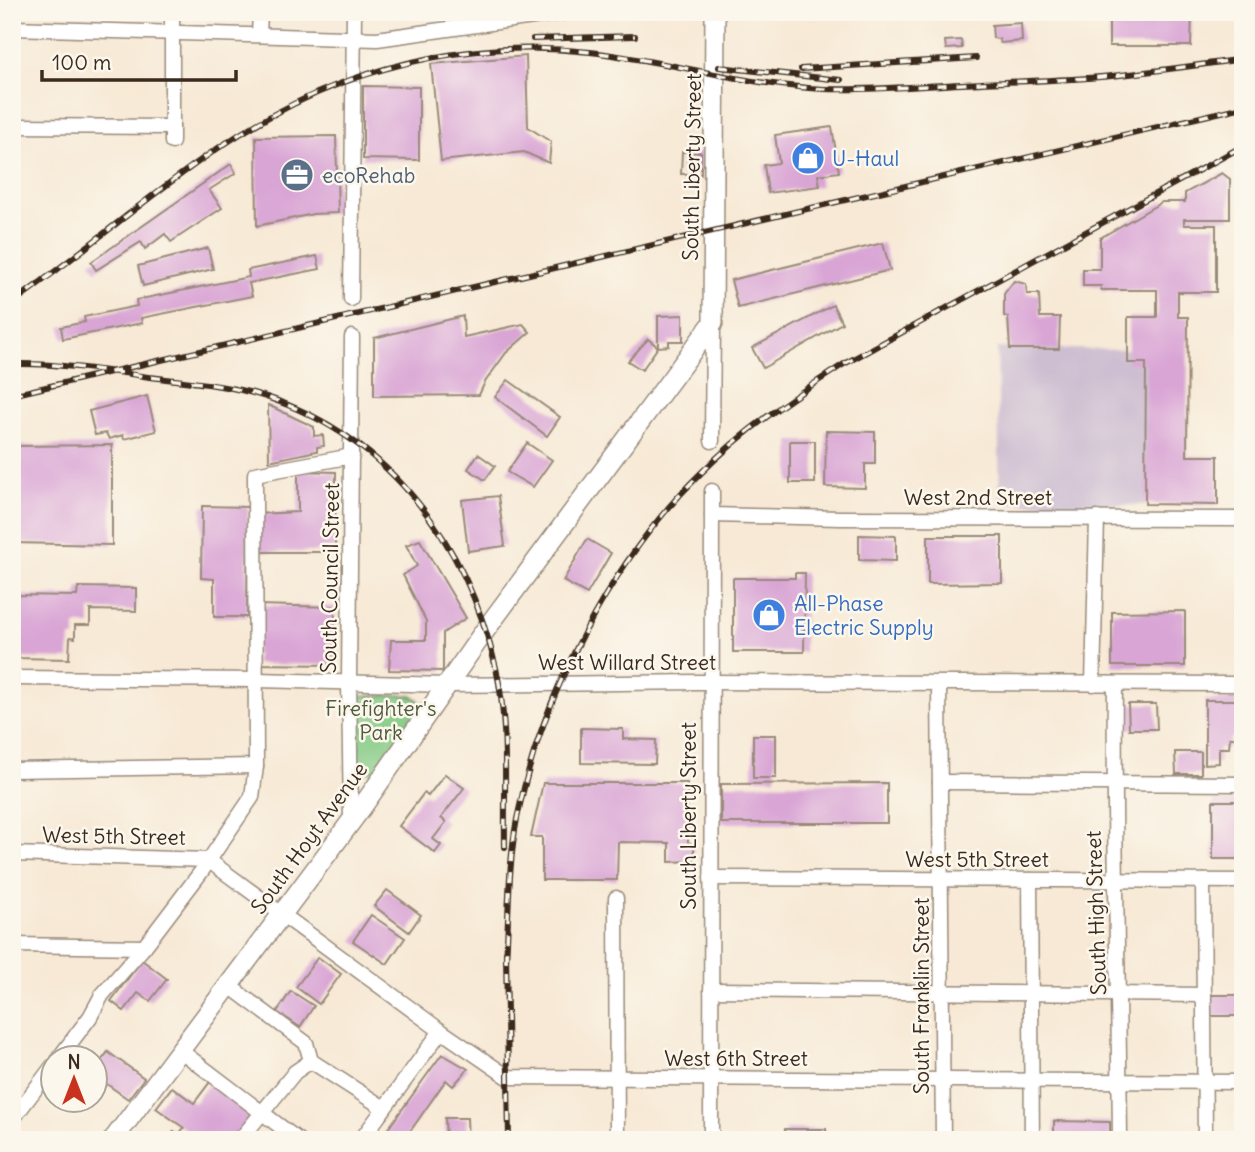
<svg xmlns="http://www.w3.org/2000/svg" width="1255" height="1152" font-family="Delius,sans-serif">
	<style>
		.industrial { fill: #cebed1 }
		.green { fill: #84ca84; stroke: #607a51; stroke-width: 2 }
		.building { fill: #d9a5d5 }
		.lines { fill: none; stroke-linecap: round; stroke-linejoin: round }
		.minor-casing { stroke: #998a7a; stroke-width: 17 }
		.major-casing { stroke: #998a7a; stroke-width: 22 }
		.minor { stroke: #fff; stroke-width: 14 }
		.major { stroke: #fff; stroke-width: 19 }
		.rail-casing { stroke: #3b2a1e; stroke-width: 6 }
		.rail { stroke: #fbf7ec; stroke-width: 3.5; stroke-dasharray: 10; stroke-linecap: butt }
		.labels { text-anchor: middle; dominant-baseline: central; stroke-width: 5; stroke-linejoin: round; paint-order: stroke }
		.shop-label { font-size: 21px; fill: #366cbe; stroke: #fbf7ec; text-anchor: start }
		.street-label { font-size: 21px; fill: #3b2a1e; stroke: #fbf7ec }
		.service-label { font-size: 21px; fill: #4e5e75; stroke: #fbf7ec; text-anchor: start }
		.park-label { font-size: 21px; fill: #515a3d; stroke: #fbf7ec }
	</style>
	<rect width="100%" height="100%" fill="#fbf7ec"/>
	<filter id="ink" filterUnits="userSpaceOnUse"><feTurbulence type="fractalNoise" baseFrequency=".0143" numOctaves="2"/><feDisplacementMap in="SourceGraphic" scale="14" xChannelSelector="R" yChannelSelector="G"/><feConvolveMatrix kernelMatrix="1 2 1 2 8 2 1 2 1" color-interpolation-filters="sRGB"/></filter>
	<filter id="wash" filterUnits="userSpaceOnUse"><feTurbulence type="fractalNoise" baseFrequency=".00686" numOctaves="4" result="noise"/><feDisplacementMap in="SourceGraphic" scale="28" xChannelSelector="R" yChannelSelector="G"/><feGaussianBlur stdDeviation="1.57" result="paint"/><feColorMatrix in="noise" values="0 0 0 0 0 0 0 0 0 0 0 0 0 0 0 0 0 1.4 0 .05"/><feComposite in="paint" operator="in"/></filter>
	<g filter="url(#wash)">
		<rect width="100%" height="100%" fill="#f7e9d5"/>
		<path class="industrial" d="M997 348 1128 350 1146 363V505L1000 504Z"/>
		<path class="green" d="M409 695 416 698 422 704 421 710 374 772C363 772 360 770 356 760V700L361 696Z"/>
		<g id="blocks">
			<g class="building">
				<path d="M1109 12H1192L1191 46H1109Z"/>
				<path d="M1021 23 1022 41 1000 43 999 39 993 38 992 25Z"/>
				<path d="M961 40 962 48 946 49 945 41Z"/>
				<path d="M526 56 528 127 551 142 549 163 524 152 441 161 431 64Z"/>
				<path d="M363 86 419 87V160L363 159Z"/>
				<path d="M832 127 839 172 818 175 820 186 768 193 764 165 779 163 775 135Z"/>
				<path d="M336 136 338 213 313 214 257 226 256 137Z"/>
				<path d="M682 152H701V174H681Z"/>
				<path d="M231 164 236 173 209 190 222 208 171 242 165 234 145 249 141 242 96 270 91 262Z"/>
				<path d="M1222 173 1230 179V219H1184V225H1216V292H1178V317H1188L1187 456H1218V505L1145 504 1146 363H1128V317H1157V290H1101V286H1083V269H1100V238L1162 202H1185V193Z"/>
				<path d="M883 243 890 270 738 308 731 280Z"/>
				<path d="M208 248 213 269 143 286 138 266Z"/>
				<path d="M317 256 320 269 249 283 252 296 141 318 142 323 63 339 61 327 85 322 84 317 137 306 136 300 249 277 248 270Z"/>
				<path d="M1014 281 1026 284 1027 294H1039L1040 317H1060L1059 349H1010L1008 317 1004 316V294Z"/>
				<path d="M833 305 842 323 763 368 752 348Z"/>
				<path d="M683 315V341H669V346L658 347V316Z"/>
				<path d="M463 316 464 337 523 324 530 332 506 353 485 382 479 395 374 396V338Z"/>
				<path d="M648 339 658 347 642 370 628 361Z"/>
				<path d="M508 380 560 417 547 436 495 397Z"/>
				<path d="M147 396 156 431 124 439 123 435 109 439 106 433 95 435 89 411Z"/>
				<path d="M268 405 314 427V436L323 435 324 446 317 447V451L269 461Z"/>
				<path d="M826 431 875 432V464H865V488L825 487Z"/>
				<rect x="790" y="441" width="25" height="42"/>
				<path d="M527 443 552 460 533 487 507 472Z"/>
				<path d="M112 445V545L12 543 13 446Z"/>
				<path d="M478 454 495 466 485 480 468 469Z"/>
				<path d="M298 471 336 472 335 552H256L255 514 298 512Z"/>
				<path d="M498 496 505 546 468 551 462 500Z"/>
				<path d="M202 506 248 507 247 617H214V579L201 578Z"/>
				<path d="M859 535 896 536V561L859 560Z"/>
				<path d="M928 536H1002V583L928 584Z"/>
				<path d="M587 539 611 553 587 594 563 581Z"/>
				<path d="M420 540 466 618 443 633V671L389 670 391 640H426V621L403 575 417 566 406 545Z"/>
				<path d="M795 573H805L804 652H733V578H795Z"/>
				<path d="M78 587 136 588V611L90 610V625H75V638L70 637 69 659 14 658 15 595 77 596Z"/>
				<path d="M256 605 335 607 334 665 256 664Z"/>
				<path d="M1185 611V666H1112V612Z"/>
				<path d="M1205 700H1243V738H1230L1229 748H1219V763L1205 764Z"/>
				<path d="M1128 704H1156L1157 729H1129Z"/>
				<path d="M581 728 623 729V739L656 740 655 764 581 763Z"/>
				<rect x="753" y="735" width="23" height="43"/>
				<path d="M1175 752H1201V774H1176Z"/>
				<path d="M445 774 464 788 441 818 446 822 433 839 441 845 435 853 399 826 424 793 428 796Z"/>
				<path d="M543 783H687L688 843H694V861L669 862V843L618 842 617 880H542V837H531Z"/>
				<path d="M887 783V823H721V784Z"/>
				<rect x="1213" y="801" width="30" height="58"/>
				<path d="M387 890 421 915 409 932 374 906Z"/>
				<path d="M371 915 405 938 387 964 353 941Z"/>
				<path d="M318 957 341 974 319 1004 296 987Z"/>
				<path d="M142 960 167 979 150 1001 138 993 124 1011 111 1001Z"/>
				<path d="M291 991 314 1006 300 1027 277 1012Z"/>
				<rect x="1210" y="995" width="33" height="21"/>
				<path d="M108 1052 144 1078 128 1099 94 1075V1070Z"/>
				<path d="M442 1054 468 1069 453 1086 446 1080 404 1140H380Z"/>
				<path d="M210 1082 255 1115 237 1140H168L174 1131 178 1135 184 1128 156 1108 172 1087 194 1103Z"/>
				<path d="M445 1118H467L468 1140H446Z"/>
				<path d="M1054 1121 1110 1122V1140H1054Z"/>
				<path d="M785 1129H826V1140H784Z"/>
			</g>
		</g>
	</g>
	<g filter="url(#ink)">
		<use href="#blocks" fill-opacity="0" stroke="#998a7a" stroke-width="2"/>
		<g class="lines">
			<defs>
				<g id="minor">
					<path d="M12 28 377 39 569 12"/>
					<path d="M259 35 260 12"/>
					<path d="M12 126 172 127"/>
					<path d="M172 142V12"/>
					<path d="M351 299 354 12"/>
					<path d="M712 441 713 323"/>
					<path d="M712 515 841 518 1243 519"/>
					<path d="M12 678 257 680 448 685 698 682 1243 684"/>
					<path d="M939 684 943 1140"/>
					<path d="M1093 684 1097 518"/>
					<path d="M1115 684C1113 836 1119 988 1120 1140"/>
					<path d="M12 770 256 766 255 474 352 456"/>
					<path d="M940 782 1243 784"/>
					<path d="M351 820 349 682 352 337"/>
					<path d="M12 854 208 860 441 1031 508 1077 1243 1082"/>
					<path d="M711 878 1243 881"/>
					<path d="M1030 880 1032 1140"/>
					<path d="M1203 881 1205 1140"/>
					<path d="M616 898 617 1140"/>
					<path d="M12 945 144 947 201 872 252 797 256 766"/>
					<path d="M228 985 306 1043 311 1061 384 1108"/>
					<path d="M711 990 1204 995"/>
					<path d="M181 1051 298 1140"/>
					<path d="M59 1058 90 1017 102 995 144 947"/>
					<path d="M12 1120 52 1067"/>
					<path d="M240 1140 295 1072 311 1061"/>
					<path d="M361 1140 441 1031"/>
					<path d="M711 1140 712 491"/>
				</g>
				<path id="major" d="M113 1140 362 807 486 629 713 323 715 12"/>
			</defs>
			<use href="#minor" class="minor-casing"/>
			<use href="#major" class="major-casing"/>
			<use href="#minor" class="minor"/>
			<use href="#major" class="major"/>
			<defs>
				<g id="rail">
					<path d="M533 39 635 36"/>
					<path d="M719 67 841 80"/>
					<path d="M801 69 976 58"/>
					<path d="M12 303C119 228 215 131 339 84 419 54 505 42 590 52 669 61 744 85 824 89 869 91 916 86 962 84 1012 81 1062 81 1112 76 1156 71 1199 65 1243 59"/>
					<path d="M12 364C58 363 103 370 149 377 183 381 219 384 253 393 384 430 466 539 496 668 509 725 504 788 505 847"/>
					<path d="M12 395 1243 107"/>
					<path d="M506 952 509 1140"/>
					<path d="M506 961C509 914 508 865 517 819 541 696 611 561 701 473 744 430 793 397 844 364L1243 146"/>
				</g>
			</defs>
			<use href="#rail" class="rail-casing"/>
			<use href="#rail" class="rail"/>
		</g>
	</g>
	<defs>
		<symbol id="shop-disc" viewBox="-11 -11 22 22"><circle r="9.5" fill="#3f7fe0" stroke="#fbf7ec"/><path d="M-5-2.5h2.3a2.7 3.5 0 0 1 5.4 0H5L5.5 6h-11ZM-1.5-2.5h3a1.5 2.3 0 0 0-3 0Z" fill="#fff"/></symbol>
		<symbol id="office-disc" viewBox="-11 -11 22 22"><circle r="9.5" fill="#5c6f8a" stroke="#fbf7ec"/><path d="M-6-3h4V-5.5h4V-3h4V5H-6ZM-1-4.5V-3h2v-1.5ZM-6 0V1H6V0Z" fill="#fff"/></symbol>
	</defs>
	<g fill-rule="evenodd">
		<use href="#shop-disc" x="789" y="139" width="38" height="38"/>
		<use href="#office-disc" x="278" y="156" width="38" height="38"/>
		<use href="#shop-disc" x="750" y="596" width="38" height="38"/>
	</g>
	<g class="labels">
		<g class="shop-label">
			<text x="832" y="158">U-Haul</text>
			<text x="794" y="603">All-Phase<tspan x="794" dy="24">Electric Supply</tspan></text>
		</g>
		<g class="street-label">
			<text transform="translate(692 167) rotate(-89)">South Liberty Street</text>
			<text x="978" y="497">West 2nd Street</text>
			<text transform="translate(330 578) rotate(-89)">South Council Street</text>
			<text x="627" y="662">West Willard Street</text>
			<text transform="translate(688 816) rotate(-90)">South Liberty Street</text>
			<text transform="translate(114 836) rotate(1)">West 5th Street</text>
			<text transform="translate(309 838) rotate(-54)">South Hoyt Avenue</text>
			<text x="977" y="859">West 5th Street</text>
			<text transform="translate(1096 913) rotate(-92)">South High Street</text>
			<text transform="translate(921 996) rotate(-90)">South Franklin Street</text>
			<text x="736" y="1058">West 6th Street</text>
		</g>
		<g class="service-label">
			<text x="322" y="175">ecoRehab</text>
		</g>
		<g class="park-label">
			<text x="381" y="708">Firefighter's<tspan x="381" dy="24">Park</tspan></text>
		</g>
	</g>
	<rect width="1255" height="1152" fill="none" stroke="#fbf7ec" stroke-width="42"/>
	<g transform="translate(74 1079)"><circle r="33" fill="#fbf7ec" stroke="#aea59a" stroke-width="2"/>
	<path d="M0-5L12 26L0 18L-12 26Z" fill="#c8321e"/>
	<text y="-10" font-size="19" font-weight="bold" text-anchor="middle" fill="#3b2a1e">N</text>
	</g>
	<path d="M42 70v10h194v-10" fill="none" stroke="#3b2a1e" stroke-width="3.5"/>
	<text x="52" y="70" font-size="21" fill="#3b2a1e" stroke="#fbf7ec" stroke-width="5" paint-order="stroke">100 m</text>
</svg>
